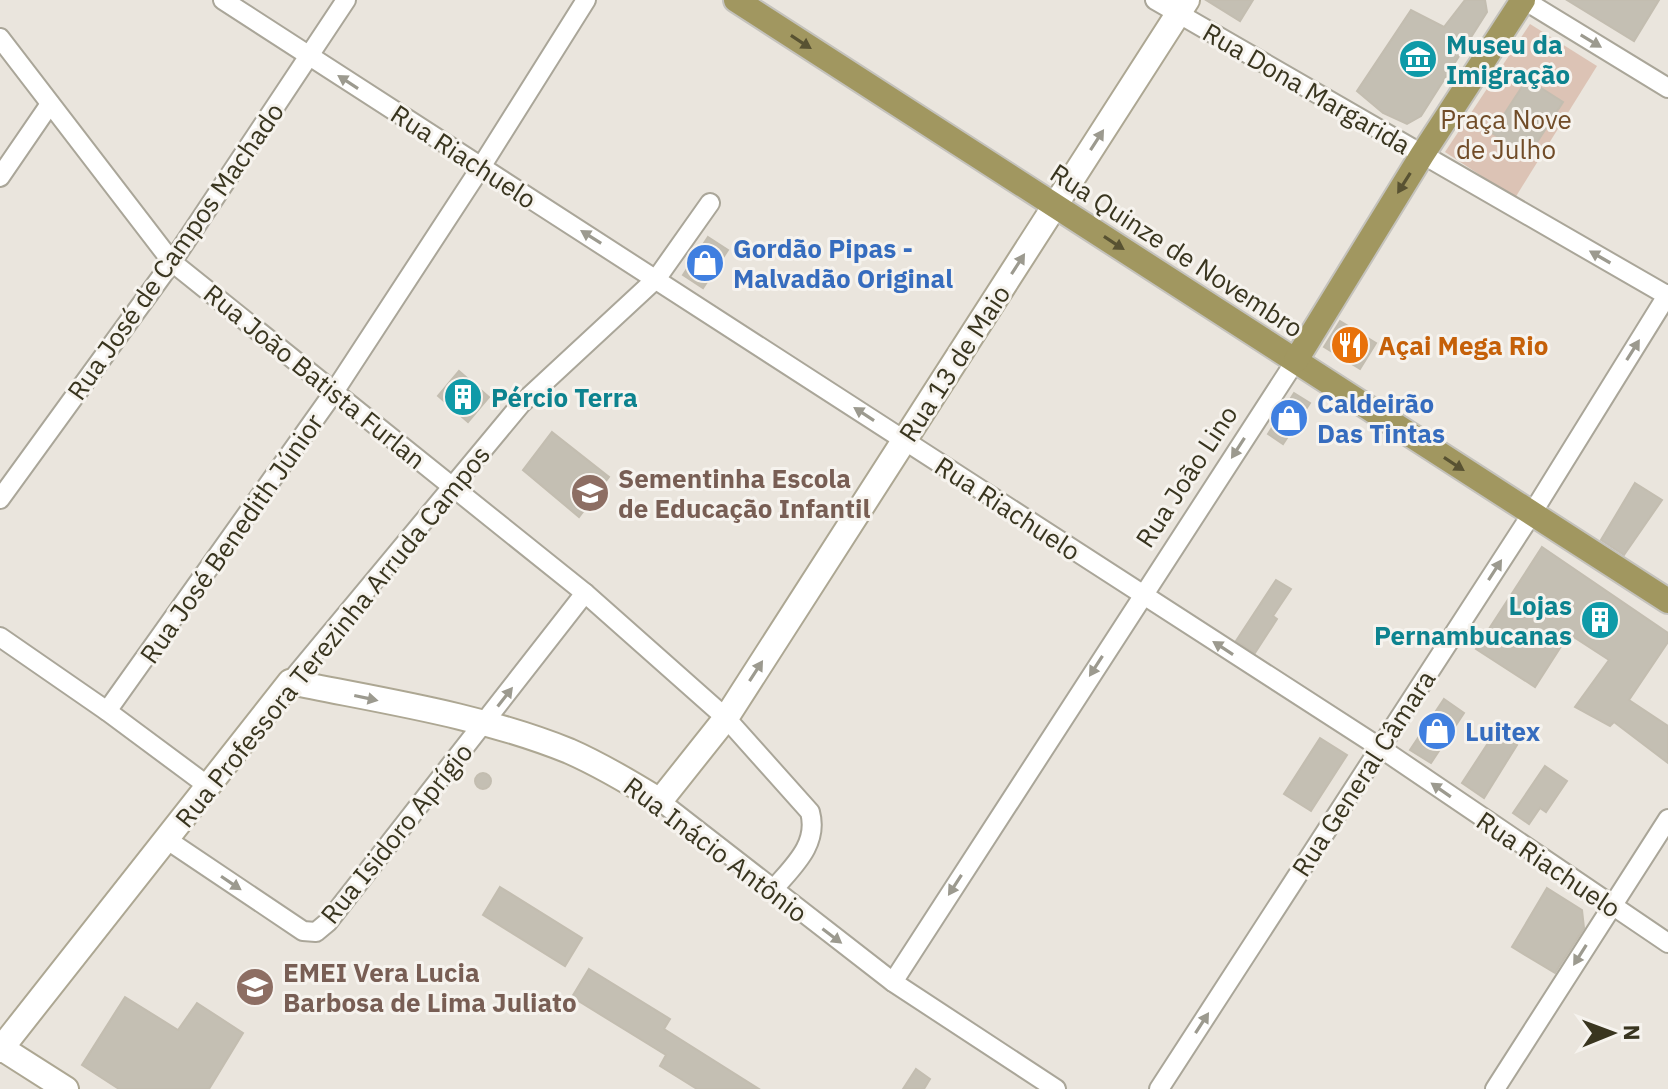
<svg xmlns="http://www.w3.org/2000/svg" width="1668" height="1089" font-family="'IBM Plex Sans',sans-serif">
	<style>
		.green { fill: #dcc3b5 }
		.building { fill: #c4bfb3; stroke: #c3bdb0; stroke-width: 2 }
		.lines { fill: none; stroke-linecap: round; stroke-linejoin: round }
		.street-casing { stroke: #aaa699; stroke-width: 22 }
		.secondary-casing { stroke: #ada793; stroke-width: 28 }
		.primary-casing { stroke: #c4c2bc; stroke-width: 28 }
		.street { stroke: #fff; stroke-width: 18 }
		.secondary { stroke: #fff; stroke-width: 24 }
		.primary { stroke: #a19760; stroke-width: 24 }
		.oneway { fill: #9c9a8f }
		.oneway2 { fill: #585232 }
		.labels { text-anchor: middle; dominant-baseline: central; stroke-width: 6; stroke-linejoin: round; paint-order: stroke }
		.culture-label { font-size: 26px; font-weight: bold; fill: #0d838f; stroke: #f6f3ee; text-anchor: start }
		.street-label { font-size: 26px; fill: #39351f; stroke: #f6f3ee }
		.park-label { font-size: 26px; fill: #714c28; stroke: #f6f3ee }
		.shop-label { font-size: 26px; font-weight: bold; fill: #366cbe; stroke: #f6f3ee; text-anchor: start }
		.food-label { font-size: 26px; font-weight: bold; fill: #c56008; stroke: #f6f3ee; text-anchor: start }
		.education-label { font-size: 26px; font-weight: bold; fill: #785e54; stroke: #f6f3ee; text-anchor: start }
	</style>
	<rect width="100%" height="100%" fill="#eae5dd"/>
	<path class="green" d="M1530 24 1597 66 1515 198 1445 152Z"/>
	<g class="building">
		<path d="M1206 0H1253L1240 21Z"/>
		<path d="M1465 0H1485L1487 12 1421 116 1407 124 1383 113 1357 91 1411 10 1444 27Z"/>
		<path d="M1567 0H1659L1634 41Z"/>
		<path d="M1527 79 1563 102 1528 156 1492 133Z"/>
		<path d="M708 237 728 250 703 288 683 275Z"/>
		<path d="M1340 321 1376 343 1360 369 1324 347Z"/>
		<path d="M459 371 489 397 468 422 438 396Z"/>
		<path d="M1294 393 1310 403 1283 444 1268 434Z"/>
		<path d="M552 432 609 477 579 517 523 470Z"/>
		<path d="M1635 483 1662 500 1624 555 1601 540Z"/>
		<path d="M1542 547 1668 633V642L1629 700 1668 726V763L1614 722 1610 726 1575 707 1609 660 1569 634 1535 687 1476 649Z"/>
		<path d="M1276 580 1291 589 1273 616 1277 619 1255 653 1236 641Z"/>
		<path d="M1444 699 1464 713 1431 763 1410 750Z"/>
		<path d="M1496 731 1517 745 1484 798 1462 783Z"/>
		<path d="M1320 738 1347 755 1311 811 1284 794Z"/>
		<path d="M1545 766 1567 781 1546 812 1540 808 1529 824 1513 813Z"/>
		<circle cx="483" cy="781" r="8"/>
		<path d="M500 887 582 938 565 966 483 915Z"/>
		<path d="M1547 888 1582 910 1584 928 1555 973 1512 947Z"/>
		<path d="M589 969 670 1019 664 1029 759 1089H697L660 1066 666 1055 572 997Z"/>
		<path d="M125 997 178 1030 197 1003 243 1033 209 1089H119L82 1065Z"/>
		<path d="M916 1069 930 1079 924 1089H903Z"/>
	</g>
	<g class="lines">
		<defs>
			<g id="street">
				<path d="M223 0 1379 747 1668 943"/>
				<path d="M1155 0 1668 296"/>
				<path d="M1524 0 1668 88"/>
				<path d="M0 38 172 262 585 593 726 718 810 812C819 845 792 867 773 890"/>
				<path d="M0 177 50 104"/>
				<path d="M0 499 172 262 346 0"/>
				<path d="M0 637 107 711 208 786"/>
				<path d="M290 682 521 404 657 278 710 203"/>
				<path d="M107 711 334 392 481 167 586 0"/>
				<path d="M660 801 893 982 1056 1089"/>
				<path d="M166 839 303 931 316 932 328 922 585 593"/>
				<path d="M893 982 1296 360"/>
				<path d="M1159 1089 1531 515 1668 294"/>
				<path d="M1495 1089 1668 819"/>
			</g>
			<g id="secondary">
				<path d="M0 1047 66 1089"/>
				<path d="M0 1050 290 682C383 701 480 715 569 751 601 765 631 783 660 801L726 718 1187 0"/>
			</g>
			<g id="primary">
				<path d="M736 0 1668 601"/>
				<path d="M1296 360 1422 155 1523 0"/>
			</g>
		</defs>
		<use href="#street" class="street-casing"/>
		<use href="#secondary" class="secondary-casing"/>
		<use href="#primary" class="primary-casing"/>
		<use href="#street" class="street"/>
		<use href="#secondary" class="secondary"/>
		<use href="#primary" class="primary"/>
	</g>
	<defs><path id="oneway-solid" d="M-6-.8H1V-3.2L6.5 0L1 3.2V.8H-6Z" transform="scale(2)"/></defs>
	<g class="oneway">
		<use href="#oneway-solid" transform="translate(1591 41) rotate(31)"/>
		<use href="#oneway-solid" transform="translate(348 82) rotate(-147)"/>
		<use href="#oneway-solid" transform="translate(1097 140) rotate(-57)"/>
		<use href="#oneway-solid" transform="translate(591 237) rotate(-148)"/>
		<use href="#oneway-solid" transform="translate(1600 257) rotate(-150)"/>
		<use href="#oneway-solid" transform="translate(1018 264) rotate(-57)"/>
		<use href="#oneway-solid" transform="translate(1633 350) rotate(-58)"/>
		<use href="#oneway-solid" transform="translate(864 414) rotate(-147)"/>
		<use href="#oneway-solid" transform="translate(1238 448) rotate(123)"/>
		<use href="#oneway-solid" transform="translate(1495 570) rotate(-57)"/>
		<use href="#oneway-solid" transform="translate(1223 648) rotate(-147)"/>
		<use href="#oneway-solid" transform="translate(1096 666) rotate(123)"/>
		<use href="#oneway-solid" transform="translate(756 671) rotate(-57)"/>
		<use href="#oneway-solid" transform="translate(505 697) rotate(-52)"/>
		<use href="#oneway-solid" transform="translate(366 698) rotate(12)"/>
		<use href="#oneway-solid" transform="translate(1441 790) rotate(-145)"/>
		<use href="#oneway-solid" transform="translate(231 883) rotate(34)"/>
		<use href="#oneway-solid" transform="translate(955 885) rotate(123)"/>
		<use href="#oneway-solid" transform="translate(832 936) rotate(37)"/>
		<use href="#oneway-solid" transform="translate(1580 955) rotate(122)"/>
		<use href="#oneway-solid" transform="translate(1202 1023) rotate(-57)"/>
	</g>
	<g class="oneway2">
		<use href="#oneway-solid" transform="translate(801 42) rotate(33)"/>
		<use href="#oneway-solid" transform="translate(1404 183) rotate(122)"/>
		<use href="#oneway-solid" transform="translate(1114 243) rotate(33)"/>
		<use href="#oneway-solid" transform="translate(1454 464) rotate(33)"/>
	</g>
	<defs>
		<symbol id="museum-disc" viewBox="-11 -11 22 22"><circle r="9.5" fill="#0f9aa8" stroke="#f6f3ee"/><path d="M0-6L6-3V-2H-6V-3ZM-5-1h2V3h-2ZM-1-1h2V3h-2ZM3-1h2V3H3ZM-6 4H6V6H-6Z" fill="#fff"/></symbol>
		<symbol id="shop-disc" viewBox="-11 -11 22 22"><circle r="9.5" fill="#3f7fe0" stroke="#f6f3ee"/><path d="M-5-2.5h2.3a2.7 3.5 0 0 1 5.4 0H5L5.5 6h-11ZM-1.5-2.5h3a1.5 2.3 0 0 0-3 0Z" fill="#fff"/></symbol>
		<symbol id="restaurant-disc" viewBox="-11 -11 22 22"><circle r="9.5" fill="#e8710a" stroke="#f6f3ee"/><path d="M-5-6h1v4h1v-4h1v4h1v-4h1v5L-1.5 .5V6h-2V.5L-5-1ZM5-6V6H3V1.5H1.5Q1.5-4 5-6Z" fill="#fff"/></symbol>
		<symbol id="building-disc" viewBox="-11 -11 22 22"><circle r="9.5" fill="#0f9aa8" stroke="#f6f3ee"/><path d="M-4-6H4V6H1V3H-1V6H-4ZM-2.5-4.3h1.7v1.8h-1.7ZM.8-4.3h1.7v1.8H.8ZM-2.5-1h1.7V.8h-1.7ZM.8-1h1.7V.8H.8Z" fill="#fff"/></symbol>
		<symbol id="school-disc" viewBox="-11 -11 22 22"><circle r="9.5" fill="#8d6e63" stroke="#f6f3ee"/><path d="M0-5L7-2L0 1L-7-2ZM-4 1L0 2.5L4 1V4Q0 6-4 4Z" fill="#fff"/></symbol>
	</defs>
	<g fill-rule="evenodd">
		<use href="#museum-disc" x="1396" y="37" width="44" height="44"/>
		<use href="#shop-disc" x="683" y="241" width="44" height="44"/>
		<use href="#restaurant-disc" x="1328" y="323" width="44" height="44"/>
		<use href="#building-disc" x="441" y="375" width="44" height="44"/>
		<use href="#shop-disc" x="1267" y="396" width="44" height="44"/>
		<use href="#school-disc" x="568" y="471" width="44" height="44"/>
		<use href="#building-disc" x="1578" y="598" width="44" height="44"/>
		<use href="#shop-disc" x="1415" y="709" width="44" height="44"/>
		<use href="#school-disc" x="233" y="965" width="44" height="44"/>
	</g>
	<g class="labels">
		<g class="culture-label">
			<text x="1446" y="44">Museu da<tspan x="1446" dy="30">Imigração</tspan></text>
			<text x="491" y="397">Pércio Terra</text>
			<text x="1572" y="605" text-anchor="end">Lojas<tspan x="1572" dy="30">Pernambucanas</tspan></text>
		</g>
		<g class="street-label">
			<text transform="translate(1307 88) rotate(30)">Rua Dona Margarida</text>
			<text transform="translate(464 156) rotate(33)">Rua Riachuelo</text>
			<text transform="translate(1177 250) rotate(33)">Rua Quinze de Novembro</text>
			<text transform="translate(175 251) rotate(-55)">Rua José de Campos Machado</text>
			<text transform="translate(954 363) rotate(-57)">Rua 13 de Maio</text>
			<text transform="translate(315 376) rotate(39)">Rua João Batista Furlan</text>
			<text transform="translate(1186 476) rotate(-57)">Rua João Lino</text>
			<text transform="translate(1008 508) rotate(33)">Rua Riachuelo</text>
			<text transform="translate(231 538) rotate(-55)">Rua José Benedith Júnior</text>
			<text transform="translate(332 636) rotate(-51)">Rua Professora Terezinha Arruda Campos</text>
			<text transform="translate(1363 773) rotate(-57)">Rua General Câmara</text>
			<text transform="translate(396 833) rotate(-51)">Rua Isidoro Aprígio</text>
			<text transform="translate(716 849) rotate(37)">Rua Inácio Antônio</text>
			<text transform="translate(1549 864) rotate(34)">Rua Riachuelo</text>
		</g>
		<g class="park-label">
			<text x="1506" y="119">Praça Nove<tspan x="1506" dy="30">de Julho</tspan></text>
		</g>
		<g class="shop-label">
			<text x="733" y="248">Gordão Pipas -<tspan x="733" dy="30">Malvadão Original</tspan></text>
			<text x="1317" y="403">Caldeirão<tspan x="1317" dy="30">Das Tintas</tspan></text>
			<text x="1465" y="731">Luitex</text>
		</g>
		<g class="food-label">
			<text x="1378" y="345">Açai Mega Rio</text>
		</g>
		<g class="education-label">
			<text x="618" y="478">Sementinha Escola<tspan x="618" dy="30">de Educação Infantil</tspan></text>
			<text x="283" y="972">EMEI Vera Lucia<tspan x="283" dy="30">Barbosa de Lima Juliato</tspan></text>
		</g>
	</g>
	<g transform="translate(1612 1033) rotate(89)" stroke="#f6f3ee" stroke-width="6" paint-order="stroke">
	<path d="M0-6L14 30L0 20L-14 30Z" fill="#39351f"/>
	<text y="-12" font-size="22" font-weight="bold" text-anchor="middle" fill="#39351f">N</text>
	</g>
</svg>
